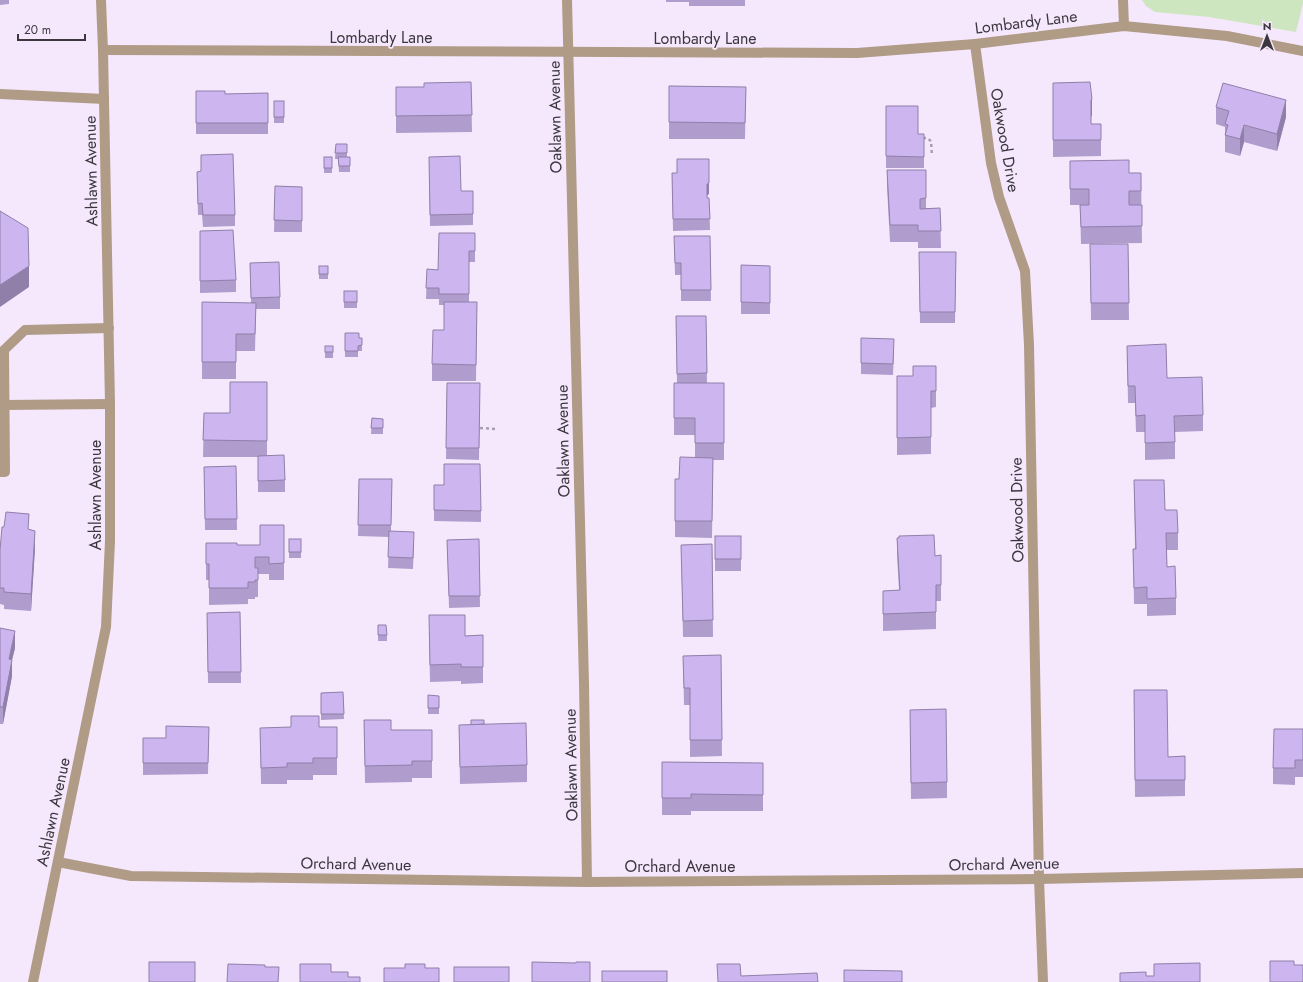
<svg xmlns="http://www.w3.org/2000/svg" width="1303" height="982" font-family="Jost,sans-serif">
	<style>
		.green { fill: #cde6c0 }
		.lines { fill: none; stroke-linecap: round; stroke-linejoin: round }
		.path { stroke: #a89eae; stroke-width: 2.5; stroke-dasharray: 3 3; stroke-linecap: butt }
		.minor { stroke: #b09b87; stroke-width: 10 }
		.wall { fill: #b09dce }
		.shaded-wall { fill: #907fa8 }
		.building { fill: #cdb6f0; stroke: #907fa8 }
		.labels { text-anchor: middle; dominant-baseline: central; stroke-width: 3.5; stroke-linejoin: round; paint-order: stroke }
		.street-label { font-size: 16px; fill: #3c373f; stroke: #f5e8fd }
	</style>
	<rect width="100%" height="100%" fill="#f5e8fd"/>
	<path class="green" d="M1142 0H1303V3L1296 32 1209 17 1155 12 1146 6Z"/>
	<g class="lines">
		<g class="path">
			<path d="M923 138H927L931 141 932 156"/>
			<path d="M480 428 497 429"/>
		</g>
		<g class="minor">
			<path d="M567 0 584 683 587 882"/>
			<path d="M1123 0 1124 26"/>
			<path d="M975 44 991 163 999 197 1025 271 1029 345 1039 879 1043 982"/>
			<path d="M103 50 857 53 975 44 1124 26 1227 36 1303 51"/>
			<path d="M0 94 104 99"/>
			<path d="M4 405 110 404"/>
			<path d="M0 472H5L4 350 25 330 109 328"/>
			<path d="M58 862 131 876 587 882 1039 879 1303 873"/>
			<path d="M33 982 106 627 110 541V404L103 50 101 0"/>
		</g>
	</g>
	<g class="wall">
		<path d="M0 0H9V4L0 5Z"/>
		<path d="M666 0H745V6H689V2H666Z"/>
		<path d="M471 82 472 132 396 133V87H424Z"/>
		<path d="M1053 83 1092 115 1091 117V124H1101V156L1053 157Z"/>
		<path d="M669 86 746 87 745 139H669Z"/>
		<path d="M196 91 225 94 268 93V134H196Z"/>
		<rect x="274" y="101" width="10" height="22"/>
		<path d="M886 106 918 134H924V168H886Z"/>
		<path d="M1216 107 1286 117 1277 151 1244 142 1240 156 1225 152V127L1216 124Z"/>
		<path d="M336 144H347V157H350V172H339L338 159H335Z"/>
		<path d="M201 155 235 215V226L203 227 202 215H198L197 183V172L201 171Z"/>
		<rect x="324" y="157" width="8" height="16"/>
		<path d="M429 157 461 191H473V225L430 226Z"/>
		<path d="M1070 161 1129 173H1141L1142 243 1081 244 1080 205H1070Z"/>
		<path d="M887 170H926V208H940L941 248H918V242H890L887 187Z"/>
		<path d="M672 173 709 194 707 195V198H709L710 230 673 231Z"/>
		<path d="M275 186 302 187V232H274Z"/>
		<path d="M200 231 236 280V292L200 293Z"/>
		<path d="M475 233V262H469V302H477L476 381H432V364L444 330V305H439V299H426L427 269 438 270Z"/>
		<path d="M674 236H710L711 301H681V275H675Z"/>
		<path d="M1090 244H1128L1129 320H1091Z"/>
		<path d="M919 252H956L955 323H920Z"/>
		<path d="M250 263 280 297V309H256L255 351H236V379H202V302L251 303Z"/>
		<path d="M741 265 770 266V314H741Z"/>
		<rect x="319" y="266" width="9" height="13"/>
		<rect x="344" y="291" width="13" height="17"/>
		<path d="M676 316H706L707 383H724V460H713L712 538 675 537V479H679L695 458V435H674V383H677Z"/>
		<path d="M345 333 359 338H362V351H358V357H345Z"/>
		<path d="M861 338 894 351 893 375 861 374Z"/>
		<rect x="325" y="346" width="8" height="12"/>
		<path d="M1127 346 1167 378 1203 415V431L1175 432V459L1145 460V432H1136L1135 403H1128Z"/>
		<path d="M936 366V407L931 408V454L897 455V376H913Z"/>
		<path d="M267 382V456L285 480V492H258V457H203L204 413H230Z"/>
		<path d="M447 383H480L479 460 446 459Z"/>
		<path d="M372 418 383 419V434H371Z"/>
		<path d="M236 466 237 530H205L204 467Z"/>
		<path d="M359 479H392L391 531 414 543 413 569 388 568 389 537 358 536Z"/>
		<path d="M1134 480 1165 510 1178 533V550H1167V567L1176 598V615L1147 616V604H1134L1133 549H1135Z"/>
		<path d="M434 485 481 511V522L434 521Z"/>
		<path d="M284 525V580H269V574H258V597H255V599H248V604L209 605V580H206V543L237 545H260Z"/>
		<path d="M29 529 35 548 31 611 4 609V605L0 604V550Z"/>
		<rect x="715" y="536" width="26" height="35"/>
		<path d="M897 538 935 556 941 555V601H936V629L883 631V591L899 590 897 555Z"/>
		<rect x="289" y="539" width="12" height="19"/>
		<path d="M479 539 480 607 449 608 447 540Z"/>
		<path d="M712 544 713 637H683L681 545Z"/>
		<path d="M240 612 241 683H208L207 613Z"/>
		<path d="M378 625 387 635V641H378Z"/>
		<path d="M0 628 15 648 12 660V676L3 724H0Z"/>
		<path d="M429 632 465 636 483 635V683L461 684V681L430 682Z"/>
		<path d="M721 655 722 756 690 757V705H684L683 656Z"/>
		<path d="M1134 690 1168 757 1185 756V796L1135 797Z"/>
		<path d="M343 692 344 719 321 720V693Z"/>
		<path d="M439 696V714H428V708Z"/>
		<path d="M910 710 947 782V798L911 799Z"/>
		<path d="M364 720 391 730H432V778H412V782L365 783Z"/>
		<path d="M484 724 527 765V782L460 784 459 725Z"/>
		<path d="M209 727 208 774 143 775V738H166Z"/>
		<path d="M337 727V775H313V780H287V784H261L260 728Z"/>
		<path d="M1303 729V777H1295V785L1273 784V768Z"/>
		<path d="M662 762 763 763V811H691V815H662Z"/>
	</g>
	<g class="shaded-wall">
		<path d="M1092 99V115L1091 117V100Z"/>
		<path d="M1286 100V117L1277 151V134Z"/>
		<path d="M1244 125V142L1240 156V139Z"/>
		<path d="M709 183V194L707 195V184Z"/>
		<path d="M29 266V287L0 307V285Z"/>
		<path d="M35 531V548L31 611V594Z"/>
		<path d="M15 631V648L12 660V676L3 724V707L9 659Z"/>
	</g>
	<g class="building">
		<path d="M471 82 472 115 396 116V87H424V83Z"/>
		<path d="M1090 82 1092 99 1091 100V124H1101V140H1053V83Z"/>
		<path d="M1223 83 1286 100 1277 134 1244 125 1240 139 1225 135 1228 125 1225 124 1229 111 1216 107Z"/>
		<path d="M669 86 746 87 745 123 669 122Z"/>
		<path d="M196 91H225V94L268 93V123H196Z"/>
		<rect x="274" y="101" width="10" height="16"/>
		<path d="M886 106H918V134H924V157L886 156Z"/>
		<path d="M336 144H347V153H335Z"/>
		<path d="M233 154 235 215H203L202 203 198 204 197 172 201 171V155Z"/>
		<path d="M460 156 461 191H473V214L430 215 429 157Z"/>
		<rect x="324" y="157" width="8" height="11"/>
		<path d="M338 157H350V166H339Z"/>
		<path d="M677 159H709V183L707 184V198H709L710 219H673L672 173H677Z"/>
		<path d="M1129 160V173H1141V191H1129V205H1142V226L1081 227 1080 205H1089V189H1070V161Z"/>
		<path d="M887 170H926V198L920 199V209L940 208 941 231H918V225H890Z"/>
		<path d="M275 186 302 187V221L274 220Z"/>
		<path d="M0 211 28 228 29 266 0 285Z"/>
		<path d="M233 230 236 280 200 281V231Z"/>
		<path d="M439 233H475V251H469V294H439V288H426L427 269 438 270Z"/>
		<path d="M674 236H710L711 290H681V263H675Z"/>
		<path d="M1090 244H1128L1129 303H1091Z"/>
		<path d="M919 252H956L955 312H920Z"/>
		<path d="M279 262 280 297 251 298 250 263Z"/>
		<path d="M741 265 770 266V303L741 302Z"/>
		<rect x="319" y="266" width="9" height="8"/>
		<rect x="344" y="291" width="13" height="11"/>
		<path d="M202 302 256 303 255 334H236V362H202Z"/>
		<path d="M444 302H477L476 365 432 364 433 330H444Z"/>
		<path d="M676 316H706L707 373 677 374Z"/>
		<path d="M345 333H359V338H362V345L358 346V351H345Z"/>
		<path d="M861 338 894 339 893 364 861 363Z"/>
		<path d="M1166 344 1167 378 1202 377 1203 415 1174 416 1175 442 1145 443V415L1136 416 1135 386H1128L1127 346Z"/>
		<rect x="325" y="346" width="8" height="6"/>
		<path d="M913 366H936V391H931V437L897 438V376H913Z"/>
		<path d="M230 382H267V441L203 440 204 413H230Z"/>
		<path d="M447 383H480L479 448H446Z"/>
		<path d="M674 383H724V443H695V418H674Z"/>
		<path d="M372 418 383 419V428H371Z"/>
		<path d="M284 455 285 480 258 481V456Z"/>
		<path d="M680 457 713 458 712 521H675V479H679Z"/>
		<path d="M444 464H480L481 511 434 510V485H444Z"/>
		<path d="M236 466 237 519H205L204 467Z"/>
		<path d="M359 479H392L391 525H358Z"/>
		<path d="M1134 480H1164L1165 510H1177L1178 533H1166L1167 567 1175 566 1176 598 1147 599V587L1134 588 1133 549H1136Z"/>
		<path d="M6 512 29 514 28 529 35 531 31 594 4 592V588H0V550L2 527H4Z"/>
		<path d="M260 525H284V563L269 564V557H255V568H258V580H255V582H248V588H209V564H206V543H237V545H260Z"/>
		<path d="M389 531 414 532 413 558 388 557Z"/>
		<path d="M934 535 935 556 941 555V585H936V612L883 614V591L900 590 897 538H899V536Z"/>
		<rect x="715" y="536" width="26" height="23"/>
		<rect x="289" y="539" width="12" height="13"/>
		<path d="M479 539 480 596H449L447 540Z"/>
		<path d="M712 544 713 620 683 621 681 545Z"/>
		<path d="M240 612 241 672H208L207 613Z"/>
		<path d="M429 615H465V636L483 635V667H461V664L430 665Z"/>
		<path d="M378 625H386L387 635H378Z"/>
		<path d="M0 628 15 631 9 659 12 660 3 707H0Z"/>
		<path d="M721 655 722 740H690V688H684L683 656Z"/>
		<path d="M1134 690H1167L1168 757 1185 756V780H1135Z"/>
		<path d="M343 692 344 714H321V693Z"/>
		<path d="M428 695 439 696V708H428Z"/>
		<path d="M946 709 947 782 911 783 910 710Z"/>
		<path d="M291 716H319V727H337V758H313V763H287V767L261 768 260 728 291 727Z"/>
		<path d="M364 720H391V730H432V761H412V765L365 766Z"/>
		<path d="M471 720H484V724L471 725Z"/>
		<path d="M526 723 527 765 460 767 459 725Z"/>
		<path d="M166 726 209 727 208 763H143V738H166Z"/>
		<path d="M1274 729H1303V760H1295V768H1273Z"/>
		<path d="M662 762 763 763V795L691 794V798H662Z"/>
		<path d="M1270 961H1294V965H1303V982H1270Z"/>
		<rect x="149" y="962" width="46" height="20"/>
		<path d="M532 962 576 963V962H590V982H532Z"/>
		<path d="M1200 963V982H1120V973L1146 972V976H1154V964Z"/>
		<path d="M228 964 265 965V967H279L278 982H227Z"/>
		<path d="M300 964H331V972H348V977H360V982H300Z"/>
		<path d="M405 964H425V968H439V982H384V968H405Z"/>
		<path d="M717 964H740L741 976 817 973 818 982H718Z"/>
		<rect x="454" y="967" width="55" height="15"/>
		<path d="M844 970 902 971V982H844Z"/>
		<rect x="602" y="971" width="65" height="11"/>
	</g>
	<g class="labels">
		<g class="street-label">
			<text transform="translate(1026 22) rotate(-7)">Lombardy Lane</text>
			<text x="381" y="37">Lombardy Lane</text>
			<text x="705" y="38">Lombardy Lane</text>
			<text transform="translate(555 117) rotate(-91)">Oaklawn Avenue</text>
			<text transform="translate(1005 140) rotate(80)">Oakwood Drive</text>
			<text transform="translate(91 171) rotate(-91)">Ashlawn Avenue</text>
			<text transform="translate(563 441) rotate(-91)">Oaklawn Avenue</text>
			<text transform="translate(95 495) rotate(-90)">Ashlawn Avenue</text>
			<text transform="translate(1017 510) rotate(-91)">Oakwood Drive</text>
			<text transform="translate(571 765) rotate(-91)">Oaklawn Avenue</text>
			<text transform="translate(53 812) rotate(-78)">Ashlawn Avenue</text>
			<text transform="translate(356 864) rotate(1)">Orchard Avenue</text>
			<text transform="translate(1004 864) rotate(-1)">Orchard Avenue</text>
			<text x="680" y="866">Orchard Avenue</text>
		</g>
	</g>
	<g transform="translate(1267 36)" stroke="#f5e8fd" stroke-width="3" paint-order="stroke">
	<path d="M0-3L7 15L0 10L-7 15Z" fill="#3c373f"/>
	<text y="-6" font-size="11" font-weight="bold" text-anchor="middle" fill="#3c373f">N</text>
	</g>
	<path d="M18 34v6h67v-6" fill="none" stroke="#3c373f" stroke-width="2"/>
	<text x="24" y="34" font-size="12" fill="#3c373f" stroke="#f5e8fd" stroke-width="3" paint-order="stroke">20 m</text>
</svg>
